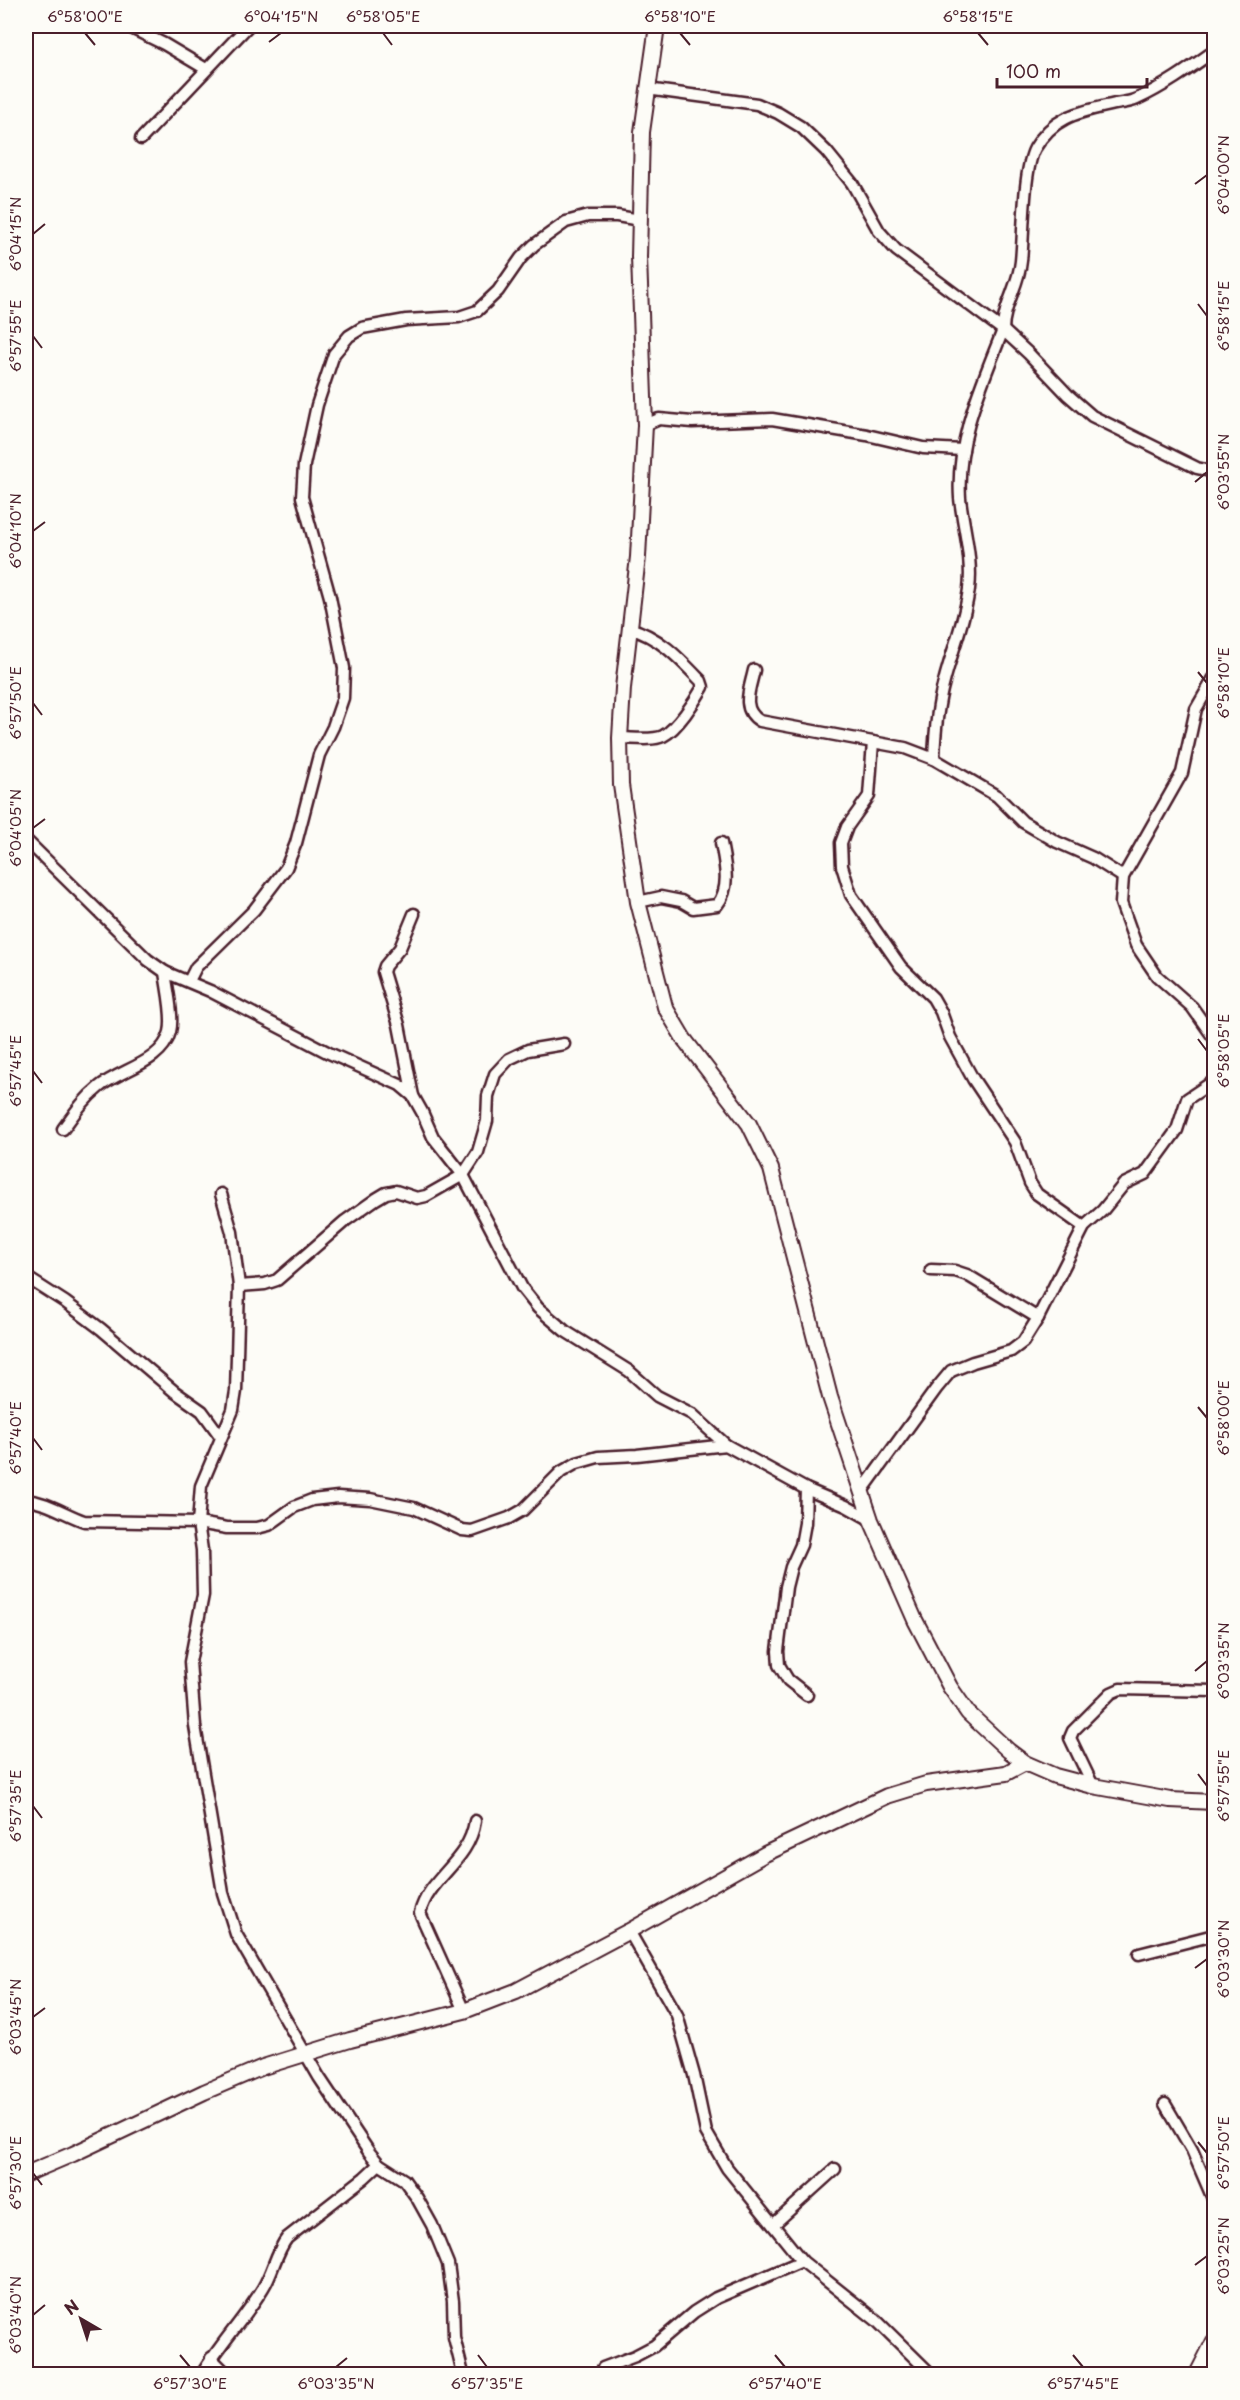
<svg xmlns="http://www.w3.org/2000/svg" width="1240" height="2400" font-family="'Playpen Sans',sans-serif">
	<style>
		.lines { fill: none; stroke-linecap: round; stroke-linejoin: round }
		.street-casing { stroke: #4a1f2b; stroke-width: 15 }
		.secondary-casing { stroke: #4a1f2b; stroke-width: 18 }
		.street { stroke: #fdfcf7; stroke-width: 10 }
		.secondary { stroke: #fdfcf7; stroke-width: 14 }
		.ticks { fill: none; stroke: #4a1f2b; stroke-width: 2 }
		.neatline { fill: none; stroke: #4a1f2b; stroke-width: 2 }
		.ticks-label { font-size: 15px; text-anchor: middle; fill: #4a1f2b }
	</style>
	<rect width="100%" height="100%" fill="#fdfcf7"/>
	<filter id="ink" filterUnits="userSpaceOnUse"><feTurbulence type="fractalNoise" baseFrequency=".0167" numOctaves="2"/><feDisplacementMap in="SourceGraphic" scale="12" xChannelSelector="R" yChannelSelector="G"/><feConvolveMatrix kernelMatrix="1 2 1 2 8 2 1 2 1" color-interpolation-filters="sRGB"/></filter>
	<g filter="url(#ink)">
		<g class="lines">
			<defs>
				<g id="street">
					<path d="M127 26 164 44 206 69"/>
					<path d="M647 89 757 104 778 113 801 127 826 151 852 183 879 231 896 250 1003 330 1029 354 1068 395 1092 416 1197 468 1214 472"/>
					<path d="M141 139 248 26"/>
					<path d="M645 425 659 419 692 422 772 419 867 435 923 448 963 450"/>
					<path d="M754 670C750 689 740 709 760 721L905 748 934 759 997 796 1023 822 1057 842 1093 858 1123 877"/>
					<path d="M1214 678 1196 709 1182 773 1123 877 1121 903 1136 945 1157 976 1192 1007 1214 1038"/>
					<path d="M620 738C633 738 652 741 663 736 677 729 695 701 703 687L701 681C679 658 660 637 629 628"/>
					<path d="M873 742 869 796 847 827 841 843 842 866 851 895 901 967 933 998 941 1012 950 1037 973 1079 1015 1142 1030 1183 1037 1194 1084 1227"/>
					<path d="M934 759C935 732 937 707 944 682 952 650 965 621 969 589 973 559 963 527 960 498 956 439 982 384 1003 330 1003 306 1019 285 1021 261 1024 233 1023 170 1035 148 1054 115 1081 112 1115 104 1122 103 1131 102 1137 99 1165 86 1190 68 1214 51"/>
					<path d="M26 840 148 960 165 972 210 991 329 1053 400 1085 413 1096 422 1112 433 1137 463 1175 522 1288 538 1308 565 1331 629 1371 657 1396 692 1414 726 1445 806 1489 846 1506 871 1520"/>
					<path d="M638 902 661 897 681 901 693 908 717 905C731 888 725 864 721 843"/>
					<path d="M189 981 196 967 254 910 286 868 296 843 319 755 333 727 343 698 344 668 330 597 302 497 304 465 317 405 334 354 349 336 362 328 406 320 459 317 477 311 498 291 521 258 534 245 566 222 588 216H617L640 220"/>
					<path d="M413 1096 399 1025 383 972 385 966 400 948 414 914"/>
					<path d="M63 1129C74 1114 84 1099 99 1087 121 1069 162 1063 170 1032 174 1017 167 988 165 972"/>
					<path d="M221 1194 232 1232 239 1286 236 1391 233 1410 201 1486 198 1523 202 1550 203 1595 190 1662 195 1726 223 1893 236 1934 319 2077 369 2152 379 2164 404 2180 417 2198 432 2225 448 2264 453 2301 454 2337 463 2374"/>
					<path d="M931 1270 955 1271 967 1275 1038 1318"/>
					<path d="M26 1277 65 1302 101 1329 175 1392 202 1411 221 1437"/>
					<path d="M239 1286 265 1284 277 1280 345 1221 376 1199 386 1193 396 1191 417 1198 426 1196 463 1175 478 1152 487 1121 488 1096 495 1074 509 1059 528 1050 564 1044"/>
					<path d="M806 1489 805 1523 801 1545 791 1567 786 1587 778 1651 779 1665 788 1680 807 1695"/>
					<path d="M862 1491 936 1389 951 1371 973 1362 1011 1351 1023 1342 1038 1318 1084 1227 1103 1210 1124 1184 1145 1174 1177 1130 1187 1099 1214 1081"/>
					<path d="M26 1500C48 1502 64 1514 84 1521L198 1523 227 1528H257L269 1525 294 1507 312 1500 338 1497 370 1499 414 1508 462 1530 472 1531 509 1518 523 1510 561 1472 577 1463 598 1457 637 1455 726 1445"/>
					<path d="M1093 1786 1070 1738 1073 1731 1111 1693 1120 1689 1214 1691"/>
					<path d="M629 1931 677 2015 694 2075 706 2132 727 2168 802 2261 876 2320 931 2374"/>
					<path d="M1139 1954 1214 1935"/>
					<path d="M464 2011 420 1913C429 1877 469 1862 475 1821"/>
					<path d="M1165 2104 1192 2150 1214 2201"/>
					<path d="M773 2225 835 2169"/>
					<path d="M211 2358 227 2374"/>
					<path d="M603 2368 635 2356 654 2346 694 2312 716 2298 802 2261"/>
					<path d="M202 2374C220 2344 245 2318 263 2288 273 2272 276 2252 287 2238L364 2178 379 2164"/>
				</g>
				<g id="secondary">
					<path d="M657 26 642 132 639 257 645 425 638 557 623 688 620 738 621 785 638 902 665 1007 684 1039 749 1124 771 1169 830 1397 871 1520 915 1620 950 1687 968 1713 1009 1751 1025 1763 1055 1776 1093 1786 1170 1800 1214 1802"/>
					<path d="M26 2174 73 2154 204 2092 263 2067 350 2040 464 2011 516 1991 629 1931 765 1854 887 1796 926 1784 1006 1773 1025 1763"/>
					<path d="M1197 2374 1214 2341"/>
				</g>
			</defs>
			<use href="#street" class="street-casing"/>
			<use href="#secondary" class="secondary-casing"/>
			<use href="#street" class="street"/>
			<use href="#secondary" class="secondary"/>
		</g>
	</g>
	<path class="ticks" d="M85 33 95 45M383 33 392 45M680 33 690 45M978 33 988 45M269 42 281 33M1195 184 1207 175M33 234 45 224M1198 304 1207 316M33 336 42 348M1195 482 1207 472M33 531 45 522M1198 672 1207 683M33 703 42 715M33 828 45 819M1198 1039 1207 1051M33 1071 42 1083M1198 1407 1207 1418M33 1438 42 1450M1195 1671 1207 1661M1198 1774 1207 1786M33 1806 42 1818M1195 1968 1207 1959M33 2017 45 2008M1198 2142 1207 2153M33 2173 42 2185M1195 2265 1207 2256M33 2315 45 2305M180 2355 190 2367M478 2355 487 2367M775 2355 785 2367M1073 2355 1083 2367M336 2367 347 2358"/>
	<rect width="1240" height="2400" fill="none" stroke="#fdfcf7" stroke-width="66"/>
	<g transform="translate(81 2319) rotate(321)" stroke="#fdfcf7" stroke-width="4.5" paint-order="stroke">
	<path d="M0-4.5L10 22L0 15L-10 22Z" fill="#4a1f2b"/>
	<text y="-9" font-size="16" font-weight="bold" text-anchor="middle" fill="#4a1f2b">N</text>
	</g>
	<path d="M997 78v9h150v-9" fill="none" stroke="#4a1f2b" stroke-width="3"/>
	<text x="1006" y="78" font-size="18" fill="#4a1f2b" stroke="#fdfcf7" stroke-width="4.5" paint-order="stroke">100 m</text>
	<rect x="33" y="33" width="1174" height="2334" class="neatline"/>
	<g class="ticks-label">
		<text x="85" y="22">6°58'00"E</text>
		<text x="281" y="22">6°04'15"N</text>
		<text x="383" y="22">6°58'05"E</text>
		<text x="680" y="22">6°58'10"E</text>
		<text x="978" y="22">6°58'15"E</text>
		<text transform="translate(1224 175) rotate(-90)" y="5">6°04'00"N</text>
		<text transform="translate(16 234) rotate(-90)" y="5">6°04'15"N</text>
		<text transform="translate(1224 316) rotate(-90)" y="5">6°58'15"E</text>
		<text transform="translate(16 336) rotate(-90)" y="5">6°57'55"E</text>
		<text transform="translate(1224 472) rotate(-90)" y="5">6°03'55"N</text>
		<text transform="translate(16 531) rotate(-90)" y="5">6°04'10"N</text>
		<text transform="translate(1224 683) rotate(-90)" y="5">6°58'10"E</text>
		<text transform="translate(16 703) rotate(-90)" y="5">6°57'50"E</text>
		<text transform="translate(16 828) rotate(-90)" y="5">6°04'05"N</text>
		<text transform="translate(1224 1051) rotate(-90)" y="5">6°58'05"E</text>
		<text transform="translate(16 1071) rotate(-90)" y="5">6°57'45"E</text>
		<text transform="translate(1224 1418) rotate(-90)" y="5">6°58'00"E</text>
		<text transform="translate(16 1438) rotate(-90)" y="5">6°57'40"E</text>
		<text transform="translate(1224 1661) rotate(-90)" y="5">6°03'35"N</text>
		<text transform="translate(1224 1786) rotate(-90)" y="5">6°57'55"E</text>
		<text transform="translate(16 1806) rotate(-90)" y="5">6°57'35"E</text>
		<text transform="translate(1224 1959) rotate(-90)" y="5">6°03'30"N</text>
		<text transform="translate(16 2017) rotate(-90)" y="5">6°03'45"N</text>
		<text transform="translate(1224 2153) rotate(-90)" y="5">6°57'50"E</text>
		<text transform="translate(16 2173) rotate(-90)" y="5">6°57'30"E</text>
		<text transform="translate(1224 2256) rotate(-90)" y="5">6°03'25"N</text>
		<text transform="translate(16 2315) rotate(-90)" y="5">6°03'40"N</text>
		<text x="190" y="2389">6°57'30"E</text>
		<text x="336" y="2389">6°03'35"N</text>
		<text x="487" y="2389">6°57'35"E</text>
		<text x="785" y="2389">6°57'40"E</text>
		<text x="1083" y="2389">6°57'45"E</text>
	</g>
</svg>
